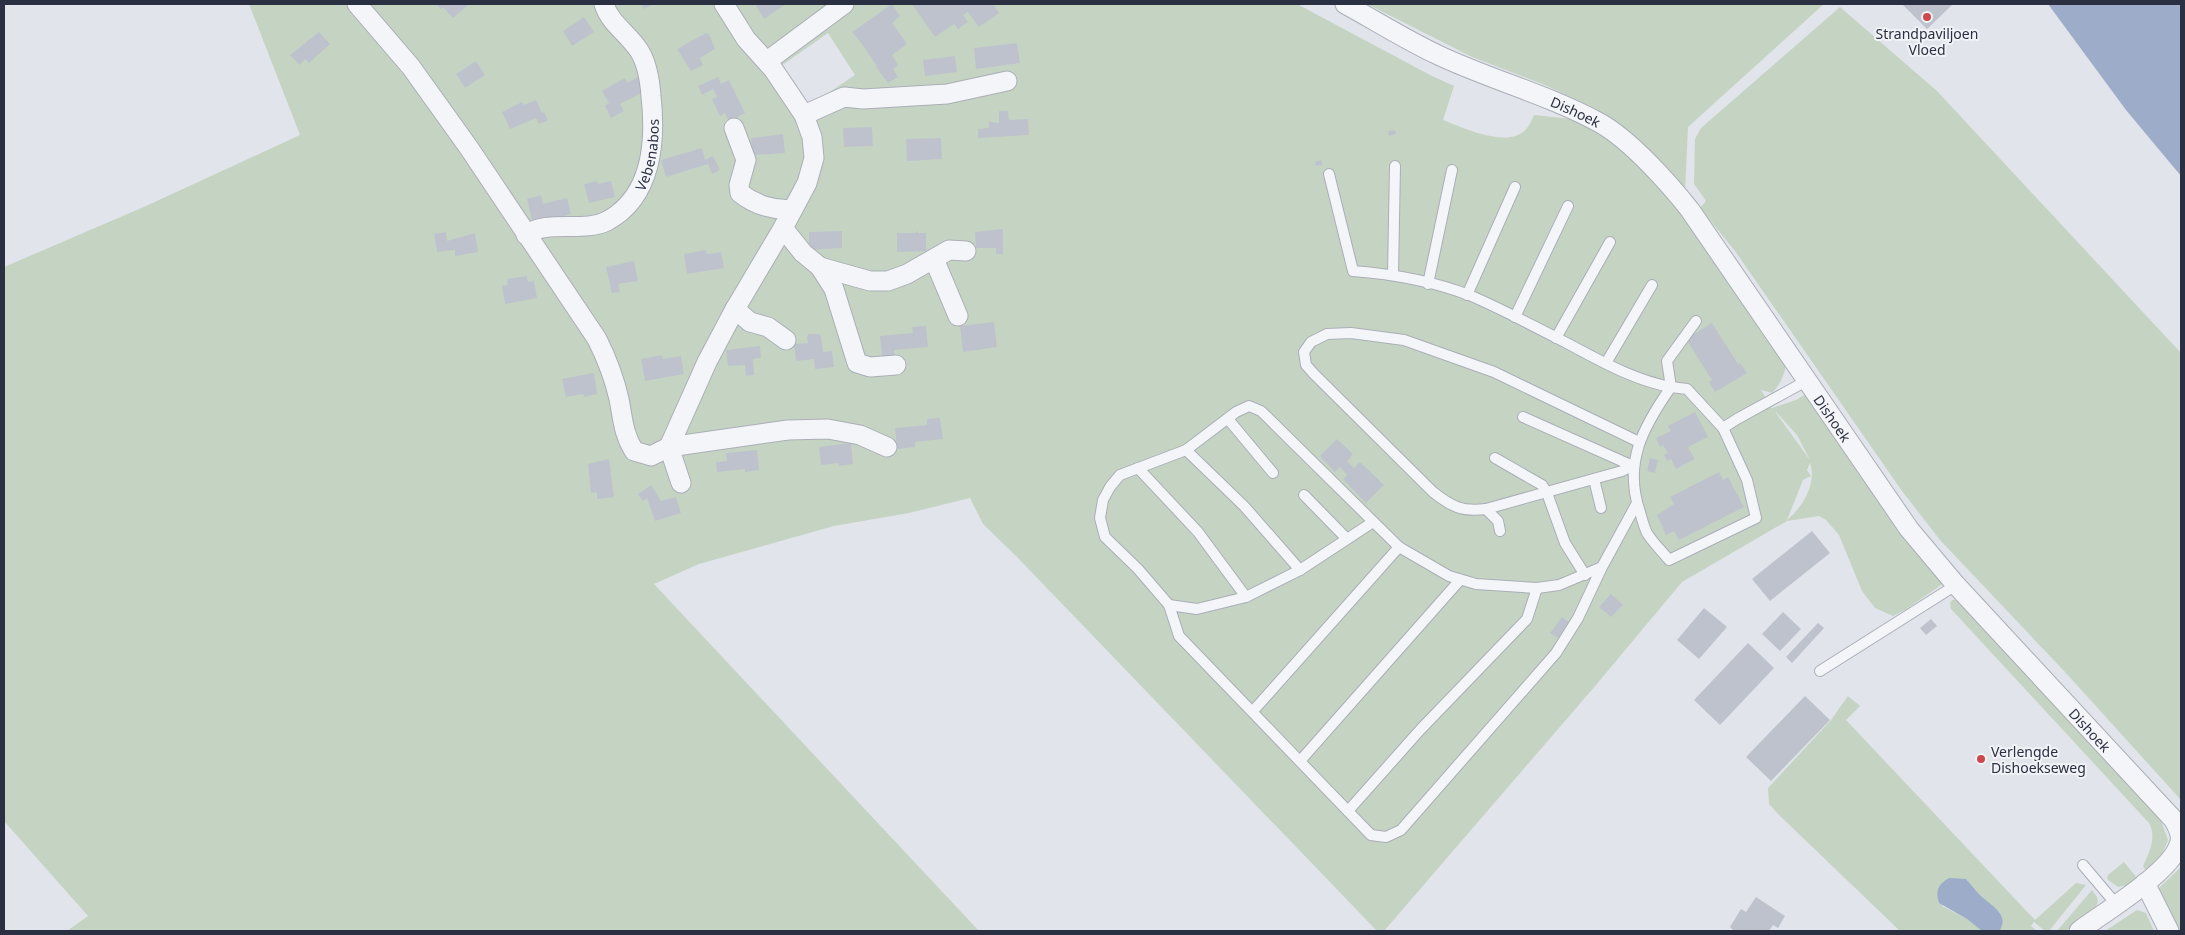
<svg xmlns="http://www.w3.org/2000/svg" width="2185" height="935" font-family="'Noto Sans',sans-serif">
	<style>
		.green { fill: #c5d4c2; fill-rule: evenodd }
		.water { fill: #9dadc9 }
		.building { fill: #bec2cd }
		.lines { fill: none; stroke-linecap: round; stroke-linejoin: round }
		.service-casing { stroke: #aaaeb7; stroke-width: 12 }
		.minor-casing { stroke: #aaaeb7; stroke-width: 21 }
		.service { stroke: #f4f5f8; stroke-width: 10 }
		.minor { stroke: #f4f5f8; stroke-width: 19 }
		.poi-dot { fill: #cd484c; stroke: #f1f3f7; stroke-width: 2 }
		.labels { text-anchor: middle; dominant-baseline: central; stroke-width: 4; stroke-linejoin: round; paint-order: stroke }
		.poi-label { font-size: 14px; fill: #2a2f41; stroke: #f1f3f7 }
		.street-label { font-size: 14px; fill: #2a2f41; stroke: #f1f3f7 }
	</style>
	<rect width="100%" height="100%" fill="#e1e4ea"/>
	<g class="green">
		<path d="M249 4H1297L1430 75 1454 86 1443 120C1464 128 1510 150 1527 128 1530 125 1532 119 1534 115L1572 119 1613 142 1642 166 1700 237 1787 362C1784 375 1781 384 1772 393L1761 390 1772 408 1796 400 1809 392 1947 581 1905 610 1893 616 1875 608 1862 591 1839 535 1826 520 1819 516 1787 521 1682 582 1596 685 1384 931H1377L1016 556 983 524 970 498 909 513 834 526 699 564 654 584 979 931H67L88 916 4 821V267L146 206 300 135ZM828 33 855 75 809 106 781 66ZM1776 412 1797 435 1810 460 1776 413ZM1810 463C1817 483 1803 507 1787 520L1803 480 1811 476 1807 470Z"/>
		<path d="M1367 4H1824L1688 127 1685 191 1627 130 1595 108 1540 83 1472 57Z"/>
		<path d="M1840 7 1937 91 2181 353V800L2065 672 1940 540 1902 491 1735 251 1700 208 1706 201 1694 184 1695 139 1701 128Z"/>
		<path d="M1952 600H1958L2023 668 2090 744 2160 818 2168 840 2161 857 2146 871 2143 866C2149 853 2157 837 2149 823L1951 609 1950 603Z"/>
		<path d="M1848 696 1860 706 1846 720 2035 920 2076 883 2086 885 2049 931H2045L2034 922 2031 926 2037 931H1997L2002 926V920L1966 879 1942 906 1967 919 1982 931H1900L1778 814 1769 804 1768 788 1831 720Z"/>
		<path d="M2124 862 2137 878 2128 885 2118 887 2107 879 2108 875Z"/>
		<path d="M2181 867V931H2176L2158 889Z"/>
		<path d="M2092 890 2097 897 2098 901 2095 909 2066 931H2057Z"/>
		<path d="M2137 910 2146 913 2154 931H2105Z"/>
	</g>
	<g class="water">
		<path d="M2048 4H2181V176L2126 110Z"/>
		<path d="M1949 878 1966 879C1971 884 1975 890 1980 895 1989 904 2010 914 2000 930L1982 931 1967 919 1939 903C1935 890 1938 885 1949 878Z"/>
	</g>
	<g class="building">
		<path d="M436 4H469L453 18 443 7 441 9Z"/>
		<path d="M641 4H653L644 9Z"/>
		<path d="M759 4H786L764 19 756 6Z"/>
		<path d="M892 4 900 16 892 23 907 44 892 55 898 65 893 69 898 77 888 83 876 67 877 66 862 44 852 32Z"/>
		<path d="M912 4H993L999 13 979 27 968 12 963 15 968 22 958 29 954 24 935 37Z"/>
		<path d="M1902 4H1953L1927 29Z"/>
		<path d="M584 17 594 32 572 46 563 31Z"/>
		<path d="M319 32 330 44 309 63 305 59 300 65 290 55Z"/>
		<path d="M706 33 709 34 715 49 700 58 703 65 691 71 677 49Z"/>
		<path d="M1017 43 1020 63 976 69 974 48Z"/>
		<path d="M955 56 957 72 925 76 923 60Z"/>
		<path d="M476 61 485 75 465 88 456 74Z"/>
		<path d="M638 77 645 91 620 104 624 111 611 118 605 106 609 103 602 91 625 78 627 83Z"/>
		<path d="M718 77 721 84 729 80 745 113 729 122 725 113 720 116 712 99 717 97 713 89 702 95 698 86Z"/>
		<path d="M536 100 542 113 544 112 548 120 539 124 536 118 510 129 502 112 522 102 524 105Z"/>
		<path d="M999 111H1008L1009 120 1028 119 1029 135 978 138V129L989 128V122L999 123Z"/>
		<path d="M872 127 873 146 844 147 843 128Z"/>
		<path d="M1395 130 1396 134 1389 136 1388 131Z"/>
		<path d="M783 134 785 153 753 155 751 138Z"/>
		<path d="M941 138 942 159 907 161 906 139Z"/>
		<path d="M702 148 705 160 713 156 720 170 712 174 708 164 666 177 661 160Z"/>
		<path d="M1321 160 1322 165 1316 166 1315 162Z"/>
		<path d="M597 181 598 184 611 181 615 197 589 203 584 184Z"/>
		<path d="M541 195 543 204 567 198 571 214 533 224 527 199Z"/>
		<path d="M1003 229V254H996V248H976L975 232Z"/>
		<path d="M918 230V233H926V251L897 252V233H916Z"/>
		<path d="M842 231V248L809 250V232Z"/>
		<path d="M446 232 447 241 475 233 478 252 455 256V250L437 252 434 234Z"/>
		<path d="M706 250 707 254 721 252 724 268 687 274 684 254Z"/>
		<path d="M634 261 638 281 618 284 620 292 612 293 606 267Z"/>
		<path d="M527 276 528 282 534 281 537 298 505 304 502 286 508 285 507 279Z"/>
		<path d="M994 322 997 347 963 352 960 326Z"/>
		<path d="M1712 323 1738 364 1740 363 1747 373 1715 392 1709 382 1712 380 1686 339Z"/>
		<path d="M926 326 928 347 894 350V356L882 357 880 336 913 333 912 327Z"/>
		<path d="M809 334H819L821 336 823 352 832 351 834 367 815 369 814 359 796 361 794 344 808 343 807 337Z"/>
		<path d="M760 346 761 358 753 359 754 375 746 376 745 365 728 366 726 350Z"/>
		<path d="M662 355 663 359 681 356 684 374 645 381 641 359Z"/>
		<path d="M594 373 597 394 584 397 583 394 566 397 562 379Z"/>
		<path d="M1695 412 1708 437 1688 447 1695 459 1676 469 1671 459 1667 461 1664 455 1668 453 1663 445 1660 447 1656 438 1671 431 1668 426Z"/>
		<path d="M940 418 943 439 915 442V447L897 449 895 428 927 425V419Z"/>
		<path d="M1337 439 1353 454 1347 461 1354 468 1360 462 1384 485 1366 503 1343 479 1347 475 1340 467 1335 472 1320 456Z"/>
		<path d="M851 443 853 464 839 466V463L821 465 819 447Z"/>
		<path d="M757 450 759 470 745 472V469L717 472 716 462 727 461 726 453Z"/>
		<path d="M1650 458 1658 460 1655 473 1647 471Z"/>
		<path d="M609 459 614 497 597 499V492L591 493 588 464Z"/>
		<path d="M1719 472 1723 480 1728 477 1744 507 1679 540 1674 531 1666 535 1657 515 1674 504 1670 497Z"/>
		<path d="M651 485 661 501 676 497 681 513 655 521 647 498 643 501 638 494Z"/>
		<path d="M1812 531 1830 553 1770 601 1752 579Z"/>
		<path d="M1611 594 1623 605 1611 617 1599 607Z"/>
		<path d="M1704 608 1727 627 1699 659 1677 640Z"/>
		<path d="M1783 612 1801 629 1780 651 1762 634Z"/>
		<path d="M1562 617 1569 622 1558 638 1550 633Z"/>
		<path d="M1931 619 1937 626 1926 635 1920 628Z"/>
		<path d="M1818 623 1824 628 1792 663 1786 657Z"/>
		<path d="M1748 643 1774 668 1720 725 1694 700Z"/>
		<path d="M1805 696 1830 720 1771 781 1746 757Z"/>
		<path d="M1756 897 1785 916 1778 928 1773 925 1769 931H1734L1730 927 1741 909 1746 912Z"/>
	</g>
	<g class="lines">
		<defs>
			<g id="service">
				<path d="M1329 174 1353 271C1392 274 1432 281 1469 295 1500 308 1529 324 1559 339 1594 357 1631 380 1671 387L1667 361 1696 321"/>
				<path d="M1393 274 1395 166"/>
				<path d="M1428 284 1452 170"/>
				<path d="M1467 295 1515 187"/>
				<path d="M1515 317 1568 206"/>
				<path d="M1556 338 1610 242"/>
				<path d="M1606 363 1652 285"/>
				<path d="M1671 387 1687 389 1723 428 1747 480 1756 518 1669 560C1662 551 1653 543 1647 533 1644 527 1642 519 1640 512 1623 463 1643 427 1671 387Z"/>
				<path d="M1523 417 1633 466"/>
				<path d="M1228 419 1273 473"/>
				<path d="M1723 428 1737 419 1808 380"/>
				<path d="M1186 450 1244 506 1300 570"/>
				<path d="M1495 458 1542 485 1547 493 1565 543 1585 575"/>
				<path d="M1633 466 1622 471 1486 509C1462 512 1452 507 1433 492L1314 374 1306 365 1304 352 1311 342 1327 334 1351 333 1404 340 1494 372 1639 442"/>
				<path d="M1138 468 1198 532 1246 597"/>
				<path d="M1594 479 1601 508"/>
				<path d="M1304 495 1347 539"/>
				<path d="M1486 509 1498 521 1500 531"/>
				<path d="M1602 567 1559 585 1537 588 1476 584 1449 576 1399 547 1261 411 1249 406 1236 412 1186 450 1120 475 1110 487 1103 500 1100 518 1105 537 1138 569 1169 605 1179 636 1371 835 1386 837 1401 830 1556 653 1578 618 1602 567 1637 503"/>
				<path d="M1169 605 1197 609 1246 597 1300 570 1373 522"/>
				<path d="M1820 671 1956 585"/>
				<path d="M1253 711 1399 547"/>
				<path d="M1300 761 1460 580"/>
				<path d="M1348 811 1420 730 1527 619 1537 588"/>
				<path d="M2083 865 2116 904"/>
			</g>
			<g id="minor">
				<path d="M357 4 411 67 469 148 597 339C607 359 614 377 619 399 623 419 623 433 634 451L651 456 669 447 788 430 828 429 860 435 887 447"/>
				<path id="s1" d="M1345 4C1376 21 1406 40 1438 55 1491 80 1549 95 1600 123 1630 140 1668 182 1690 210L1909 529 1956 585 2173 819C2178 827 2183 836 2179 845 2170 873 2103 913 2079 931"/>
				<path d="M767 61 844 4"/>
				<path d="M804 115 844 97 863 99 947 94 1007 81"/>
				<path d="M734 128 746 160 739 185 740 193C755 205 775 211 793 209"/>
				<path d="M783 228 803 253 820 267 870 281H888L907 274 949 250 966 251"/>
				<path id="s2" d="M526 235C546 219 584 233 607 221 652 197 656 141 651 96 650 82 647 64 640 52 629 34 610 24 604 4"/>
				<path d="M934 259 958 316"/>
				<path d="M820 267 834 289 857 363 870 367 896 365"/>
				<path d="M735 309 750 322 768 327 786 340"/>
				<path d="M681 483 669 447 707 362 735 309 783 228 807 183 814 158 812 137 804 115 773 69 746 39 724 4"/>
				<path d="M2145 883 2169 931"/>
			</g>
		</defs>
		<use href="#service" class="service-casing"/>
		<use href="#minor" class="minor-casing"/>
		<use href="#service" class="service"/>
		<use href="#minor" class="minor"/>
	</g>
	<g class="poi-dot">
		<circle cx="1927" cy="17" r="5"/>
		<circle cx="1981" cy="759" r="5"/>
	</g>
	<g class="labels">
		<g class="poi-label">
			<text x="1927" y="33">Strandpaviljoen<tspan x="1927" dy="16">Vloed</tspan></text>
			<text x="1991" y="751" text-anchor="start">Verlengde<tspan x="1991" dy="16">Dishoekseweg</tspan></text>
		</g>
		<g class="street-label">
			<text stroke="none"><textPath href="#s1" startOffset="255">Dishoek</textPath></text>
			<text stroke="none"><textPath href="#s2" startOffset="165">Vebenabos</textPath></text>
			<text stroke="none"><textPath href="#s1" startOffset="660">Dishoek</textPath></text>
			<text stroke="none"><textPath href="#s1" startOffset="1065">Dishoek</textPath></text>
		</g>
	</g>
	<rect width="2185" height="935" fill="none" stroke="#2a2f41" stroke-width="10"/>
</svg>
